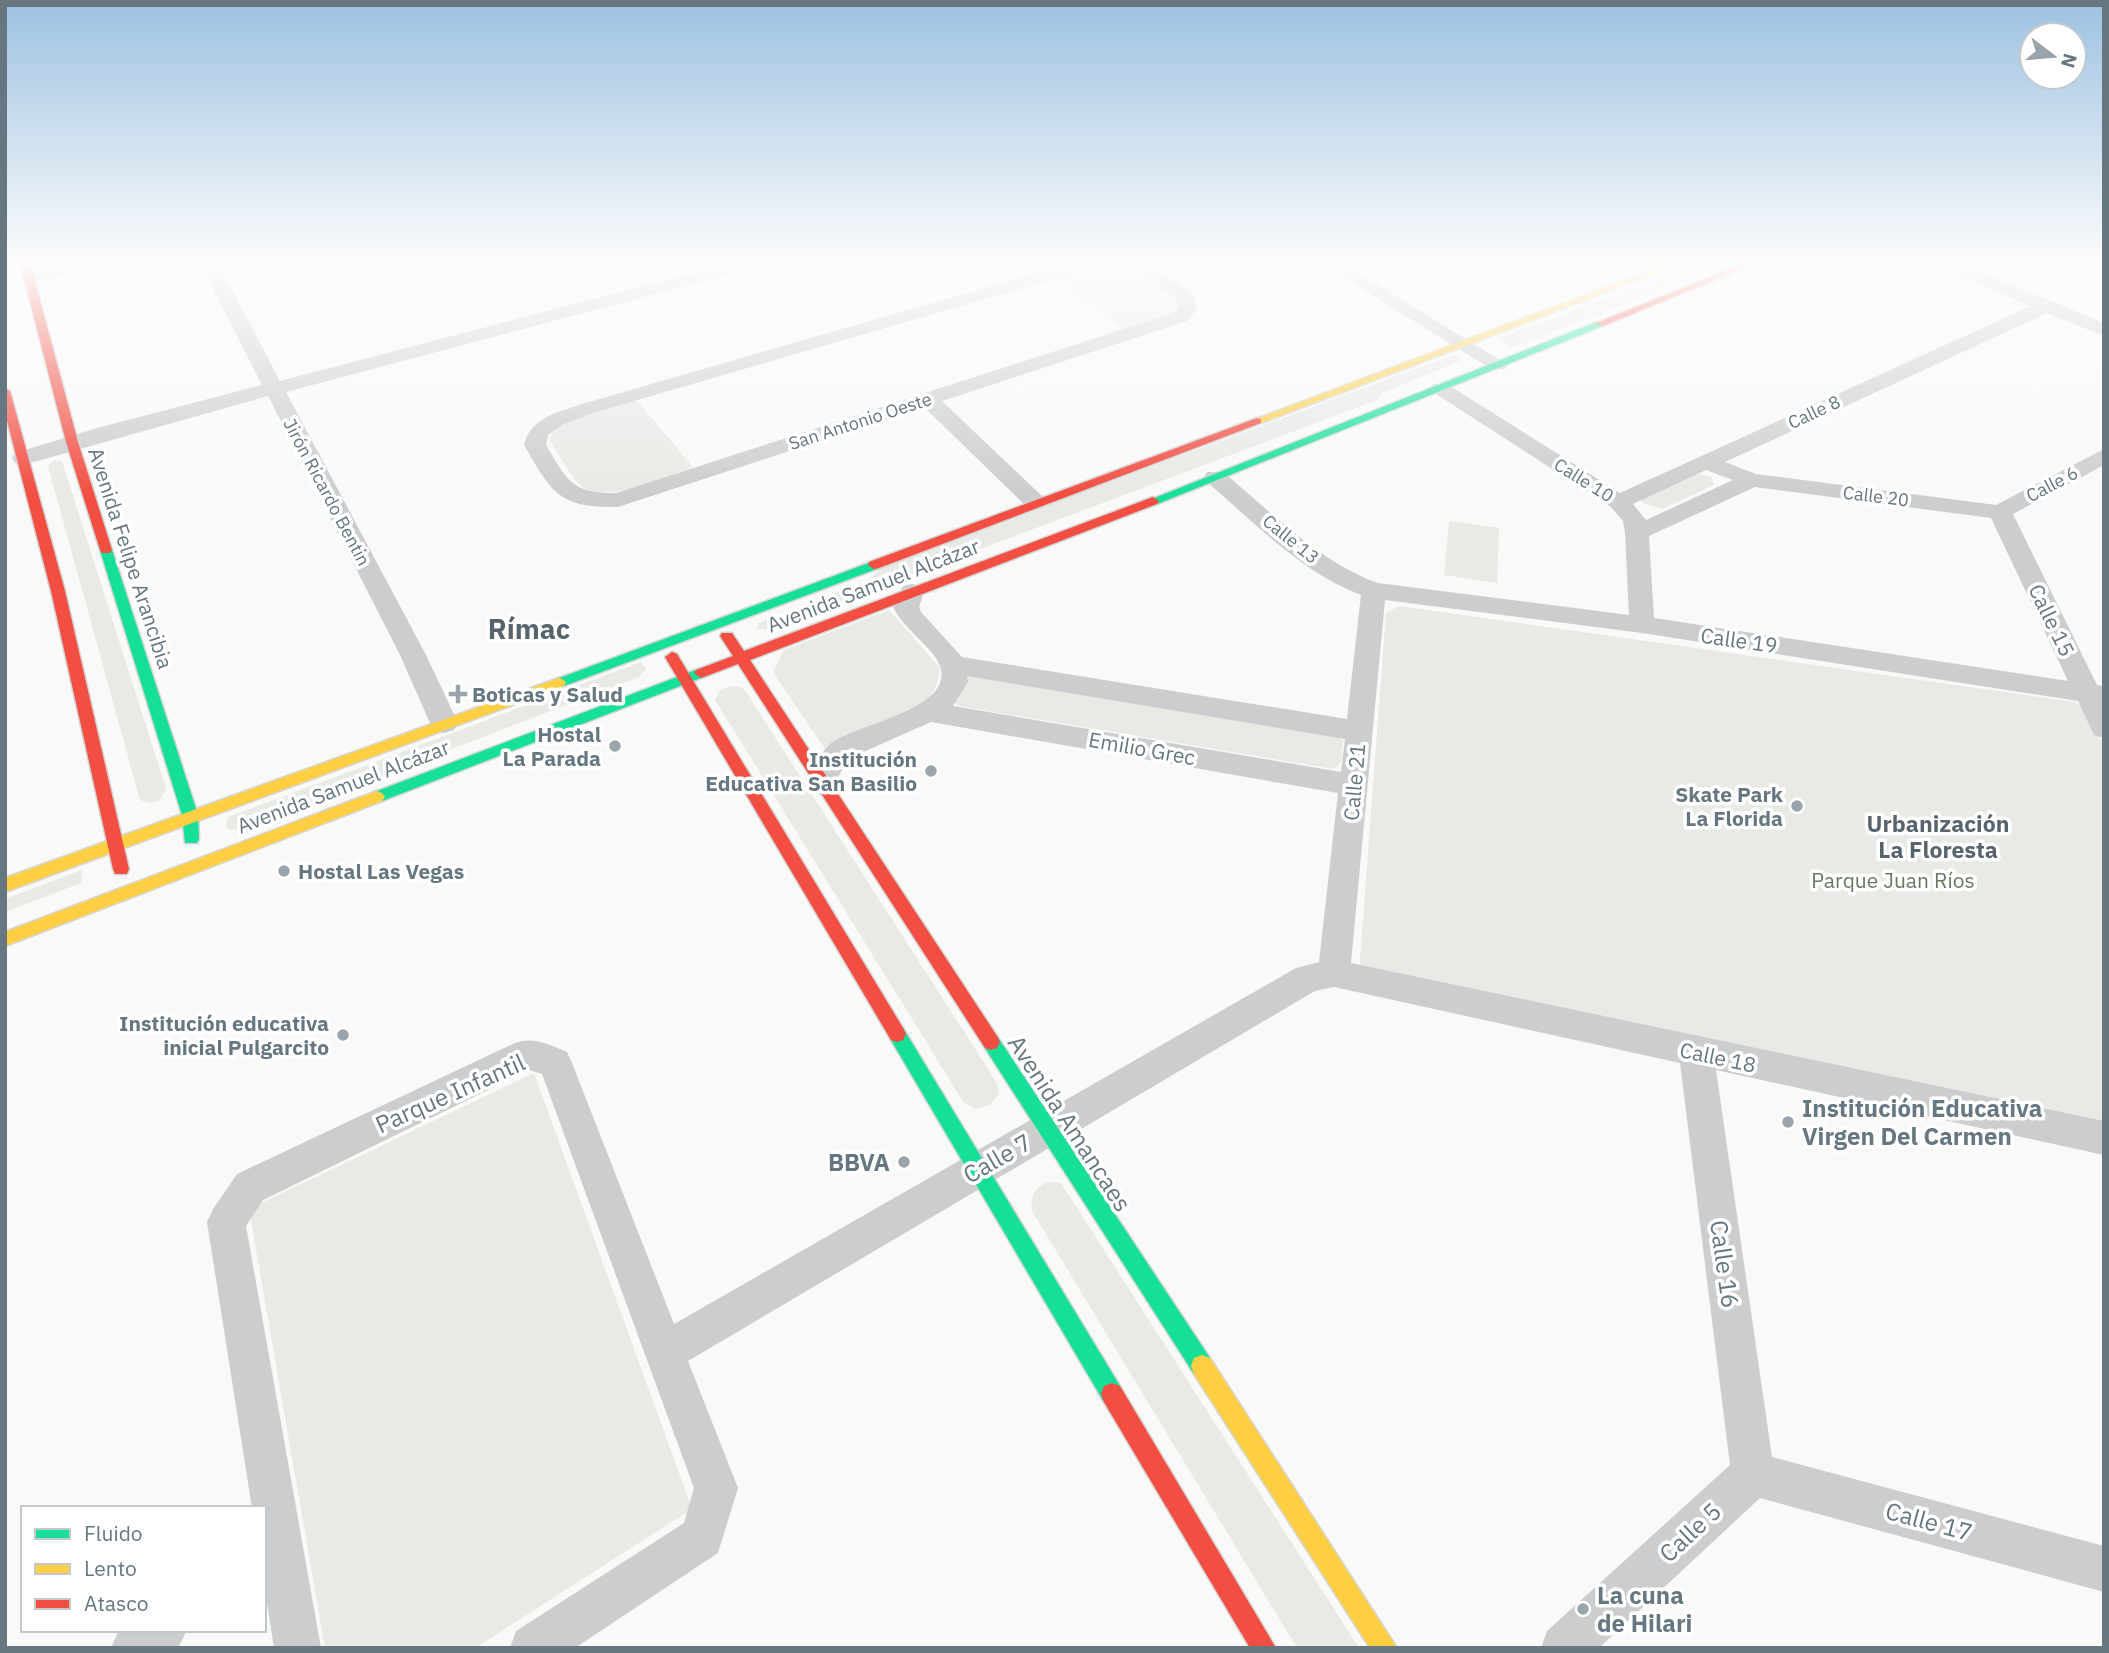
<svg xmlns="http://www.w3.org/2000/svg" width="2109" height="1653" font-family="'IBM Plex Sans',sans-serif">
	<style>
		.green { fill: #e8eae6 }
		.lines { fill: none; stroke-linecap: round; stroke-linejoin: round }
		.fast-casing { stroke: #d4d5d6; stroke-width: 3 }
		.slow-casing { stroke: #d4d5d6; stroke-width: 3 }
		.jam-casing { stroke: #d4d5d6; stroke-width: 3 }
		.street { fill: #cbcdce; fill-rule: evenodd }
		.fast { fill: #16e098; fill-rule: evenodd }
		.slow { fill: #ffcf43; fill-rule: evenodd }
		.jam { fill: #f24e42; fill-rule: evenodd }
		.poi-dot { fill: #99a4ab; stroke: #fff; stroke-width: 2.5 }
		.labels { text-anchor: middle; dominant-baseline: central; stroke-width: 7; stroke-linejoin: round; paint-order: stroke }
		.far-street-label { font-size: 18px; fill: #667781; stroke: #fff }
		.street-label { font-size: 21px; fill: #667781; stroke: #fff }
		.poi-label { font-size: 21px; font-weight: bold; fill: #667781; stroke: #fff; text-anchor: end }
		.park-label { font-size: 21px; fill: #697a64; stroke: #fff }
		.neighbourhood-label { font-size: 23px; font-weight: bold; fill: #57646d; stroke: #fff }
		.near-street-label { font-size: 24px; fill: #667781; stroke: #fff }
		.near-poi-label { font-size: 24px; font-weight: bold; fill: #667781; stroke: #fff; text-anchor: start }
		.district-label { font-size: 28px; font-weight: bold; fill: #57646d; stroke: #fff }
	</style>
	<rect width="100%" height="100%" fill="#f9f9f8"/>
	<g class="green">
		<path d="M1099 263 1134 264 1182 302 1175 315 1122 329 1052 277Z"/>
		<path d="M1704 263H1725L1720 267 1511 348 1498 338Z"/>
		<path d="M1453 355 1461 356 1462 360 1382 393 1377 400 767 629H757L759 623 870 579 883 566Z"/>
		<path d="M634 397 693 467C669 475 607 503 584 488 573 481 557 451 549 440 558 416 611 406 634 397Z"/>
		<path d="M54 460 62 461 166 789 159 801 149 803 140 800 48 466Z"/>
		<path d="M1691 473 1712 477 1714 485 1662 509 1643 503 1640 499Z"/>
		<path d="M1449 521 1499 528 1497 583 1444 575Z"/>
		<path d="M1399 606 2075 702 2088 712 2104 746V1128L1359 973 1386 613Z"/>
		<path d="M889 610 940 668C938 686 933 695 920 708L825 749 773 672 784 650Z"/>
		<path d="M641 662 646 669 639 677 241 830 227 829 226 823 229 817Z"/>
		<path d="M973 675 1337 735 1343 741 1341 763 1333 769 959 706 953 700 965 677Z"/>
		<path d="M736 686 744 689 997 1083 999 1093 991 1104 976 1109 964 1103 715 700C719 689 725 687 736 686Z"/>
		<path d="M82 870 81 883 5 912V899Z"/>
		<path d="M534 1073 692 1509 475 1648H325L249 1209Z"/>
		<path d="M1047 1182 1061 1183 1359 1648H1297L1032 1211C1030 1196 1034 1189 1047 1182Z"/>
	</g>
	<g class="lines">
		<defs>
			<g id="fast">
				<path d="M1599 321 1603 322V326L1157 504 1153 505 1147 501Z"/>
				<path d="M106 546 112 550 198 815 199 839 197 843H185L182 815 100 550Z"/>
				<path d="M874 561 880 565 879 568 564 686H554L552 683 554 680Z"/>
				<path d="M701 668 708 673 706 676 382 801H372L369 797 372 793Z"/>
				<path d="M897 1026 903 1028 1120 1386 1123 1394 1120 1402 1112 1405 1104 1402 891 1040 888 1034 891 1028Z"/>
				<path d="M991 1034 997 1036 1210 1358 1213 1366 1210 1374 1202 1377 1194 1374 985 1048 982 1042 985 1036Z"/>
			</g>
			<g id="slow">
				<path d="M1670 263H1683L1261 423 1251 421Z"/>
				<path d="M559 678 564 680 566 683 564 686 5 892V878Z"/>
				<path d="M377 791 382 793 385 797 382 801 5 946V932Z"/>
				<path d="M1202 1355 1210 1358 1397 1648H1370L1194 1374 1191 1366 1194 1358Z"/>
			</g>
			<g id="jam">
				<path d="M20 263H30L78 442 112 550 110 553H102L100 550 66 442Z"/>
				<path d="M1744 263H1757L1603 326 1594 324Z"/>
				<path d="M5 388 10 391 65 591 129 869 127 874H115L113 869 51 591 5 413Z"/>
				<path d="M1257 418 1261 419V423L879 568 874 569 868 565 869 562Z"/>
				<path d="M1153 497 1159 501 1157 504 750 660 997 1036 1000 1042 997 1048 991 1050 985 1048 738 664 701 678 694 673 696 670 733 656 720 636 722 633H732L744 651Z"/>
				<path d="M672 652 677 654 903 1028 906 1034 903 1040 897 1042 891 1040 665 657Z"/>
				<path d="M1112 1383 1120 1386 1276 1648H1250L1104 1402 1101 1394 1104 1386Z"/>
			</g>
		</defs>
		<use href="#fast" class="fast-casing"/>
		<use href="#slow" class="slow-casing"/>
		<use href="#jam" class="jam-casing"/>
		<g class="street">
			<path d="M71 263H101L98 267 31 283 22 278 25 274Z"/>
			<path d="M200 263H218L280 381 731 263H760L757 267 286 392 426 655 458 723 454 730 444 733 434 730 430 723 400 655 268 396 23 465 15 463 12 458 15 453 97 428 262 385Z"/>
			<path d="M1071 263H1099L1096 267 596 412 564 424 548 435 546 445C567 480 572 494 616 493L1173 313 1178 308V301L1125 263H1146L1194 295 1197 309 1187 321 942 401 1043 497 1046 502 1043 507H1027L924 407 618 507C559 508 552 493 524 445 531 417 557 413 582 404Z"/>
			<path d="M1321 263H1342L1508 365 1505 369H1491Z"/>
			<path d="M1935 263H1959L2104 323V336L2047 313 1725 462 1756 474 1996 505 2104 449V465L2013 514 2097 685 2104 686V738L2094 735 2078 701 1642 633 1385 600 1351 963 2104 1121V1155L1716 1070 1772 1457 2104 1546V1592L1760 1498 1599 1648H1541L1547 1631 1730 1465 1680 1063 1334 987 1315 991 688 1361 738 1488 718 1553 575 1648H510L516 1631 684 1523 694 1488 542 1074 529 1070 263 1200 246 1226 321 1648H274L264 1584V1508H252L207 1222 213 1209 237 1174 515 1043C533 1036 550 1045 567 1052L572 1063 674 1324 1296 968 1319 962 1338 793 931 722 852 757 843 768 832 789 822 792 812 789 808 781C814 769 819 754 830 744 854 724 955 710 940 666 934 648 903 629 893 607L903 586 912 584 921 586 924 592 919 607 921 612 962 657 1347 719 1361 595C1301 572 1255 523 1207 482L1204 477 1207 472H1223C1271 512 1318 561 1378 583L1629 615 1625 533 1623 521 1611 507 1433 392 1430 388 1433 384H1447L1620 493 2031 306 1938 267ZM1706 470 1733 480 1646 520 1633 504ZM1755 487 1991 518 2068 681 1654 618 1649 536ZM967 676 1345 739 1341 772 953 706 968 682Z"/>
			<path d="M119 1630H187L178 1648H111Z"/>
		</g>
		<use href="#fast" class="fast"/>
		<use href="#slow" class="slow"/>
		<use href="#jam" class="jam"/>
	</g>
	<linearGradient id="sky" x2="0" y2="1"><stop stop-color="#9dc1e1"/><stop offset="0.53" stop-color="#fcfcfc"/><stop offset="1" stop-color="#fcfcfc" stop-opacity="0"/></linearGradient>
	<rect width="2109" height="494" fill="url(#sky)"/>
	<g class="poi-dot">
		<path d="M454.5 683.5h7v7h7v7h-7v7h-7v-7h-7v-7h7z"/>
		<circle cx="615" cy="746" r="7"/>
		<circle cx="931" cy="771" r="7"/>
		<circle cx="1797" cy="806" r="7"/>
		<circle cx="284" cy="871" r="7"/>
		<circle cx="343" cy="1035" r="7"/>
		<circle cx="1788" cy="1122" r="7"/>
		<circle cx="904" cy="1162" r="7"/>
		<circle cx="1583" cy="1609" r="7"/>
	</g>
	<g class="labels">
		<g class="far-street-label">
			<text transform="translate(1814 412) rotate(-25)">Calle 8</text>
			<text transform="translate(860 421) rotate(-18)">San Antonio Oeste</text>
			<text transform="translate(1584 480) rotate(32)">Calle 10</text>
			<text transform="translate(2052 484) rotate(-28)">Calle 6</text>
			<text transform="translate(327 492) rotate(62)">Jirón Ricardo Bentin</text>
			<text transform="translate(1876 496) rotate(7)">Calle 20</text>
			<text transform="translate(1291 539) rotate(39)">Calle 13</text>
		</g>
		<g class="street-label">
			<text transform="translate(131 558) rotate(72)">Avenida Felipe Arancibia</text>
			<text transform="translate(873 585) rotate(-21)">Avenida Samuel Alcázar</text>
			<text transform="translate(2052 620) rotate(64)">Calle 15</text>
			<text transform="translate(1739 640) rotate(8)">Calle 19</text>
			<text transform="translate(1142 748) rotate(10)">Emilio Grec</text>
			<text transform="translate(1354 782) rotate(-85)">Calle 21</text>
			<text transform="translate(343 786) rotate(-21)">Avenida Samuel Alcázar</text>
			<text transform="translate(1718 1057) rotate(12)">Calle 18</text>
		</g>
		<g class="poi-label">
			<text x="472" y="694" text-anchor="start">Boticas y Salud</text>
			<text x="601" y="734">Hostal<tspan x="601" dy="24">La Parada</tspan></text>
			<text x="917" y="759">Institución<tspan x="917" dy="24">Educativa San Basilio</tspan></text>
			<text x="1783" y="794">Skate Park<tspan x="1783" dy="24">La Florida</tspan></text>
			<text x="298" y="871" text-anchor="start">Hostal Las Vegas</text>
			<text x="329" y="1023">Institución educativa<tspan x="329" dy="24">inicial Pulgarcito</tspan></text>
		</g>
		<g class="park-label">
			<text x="1893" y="880">Parque Juan Ríos</text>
		</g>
		<g class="neighbourhood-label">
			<text x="1938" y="823">Urbanización<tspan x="1938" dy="26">La Floresta</tspan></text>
		</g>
		<g class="near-street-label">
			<text transform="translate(450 1093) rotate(-24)">Parque Infantil</text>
			<text transform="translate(1070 1123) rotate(57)">Avenida Amancaes</text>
			<text transform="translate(997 1158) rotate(-30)">Calle 7</text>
			<text transform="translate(1725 1264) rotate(82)">Calle 16</text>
			<text transform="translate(1929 1521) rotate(15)">Calle 17</text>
			<text transform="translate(1690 1532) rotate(-43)">Calle 5</text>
		</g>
		<g class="near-poi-label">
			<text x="1802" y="1108">Institución Educativa<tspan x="1802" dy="28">Virgen Del Carmen</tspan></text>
			<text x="890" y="1162" text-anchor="end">BBVA</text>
			<text x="1597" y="1595">La cuna<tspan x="1597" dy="28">de Hilari</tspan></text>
		</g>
		<g class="district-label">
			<text x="529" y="628">Rímac</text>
		</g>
	</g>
	<rect width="2109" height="1653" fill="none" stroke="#667781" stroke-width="14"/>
	<rect x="21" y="1506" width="245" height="126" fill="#ffffff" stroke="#c2c9cd" stroke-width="2"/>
	<rect x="35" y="1529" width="35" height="10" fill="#16e098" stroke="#c2c9cd" stroke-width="2"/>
	<text x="84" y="1541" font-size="21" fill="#667781">Fluido</text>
	<rect x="35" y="1564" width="35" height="10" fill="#ffcf43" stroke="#c2c9cd" stroke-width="2"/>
	<text x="84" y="1576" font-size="21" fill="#667781">Lento</text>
	<rect x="35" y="1599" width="35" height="10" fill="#f24e42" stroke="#c2c9cd" stroke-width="2"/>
	<text x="84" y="1611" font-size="21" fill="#667781">Atasco</text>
	<g transform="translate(2053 56) rotate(106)"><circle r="33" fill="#ffffff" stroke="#c2c9cd" stroke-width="2"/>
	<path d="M0-5L12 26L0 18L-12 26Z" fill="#99a4ab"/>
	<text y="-10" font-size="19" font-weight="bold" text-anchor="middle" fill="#667781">N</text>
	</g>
</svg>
